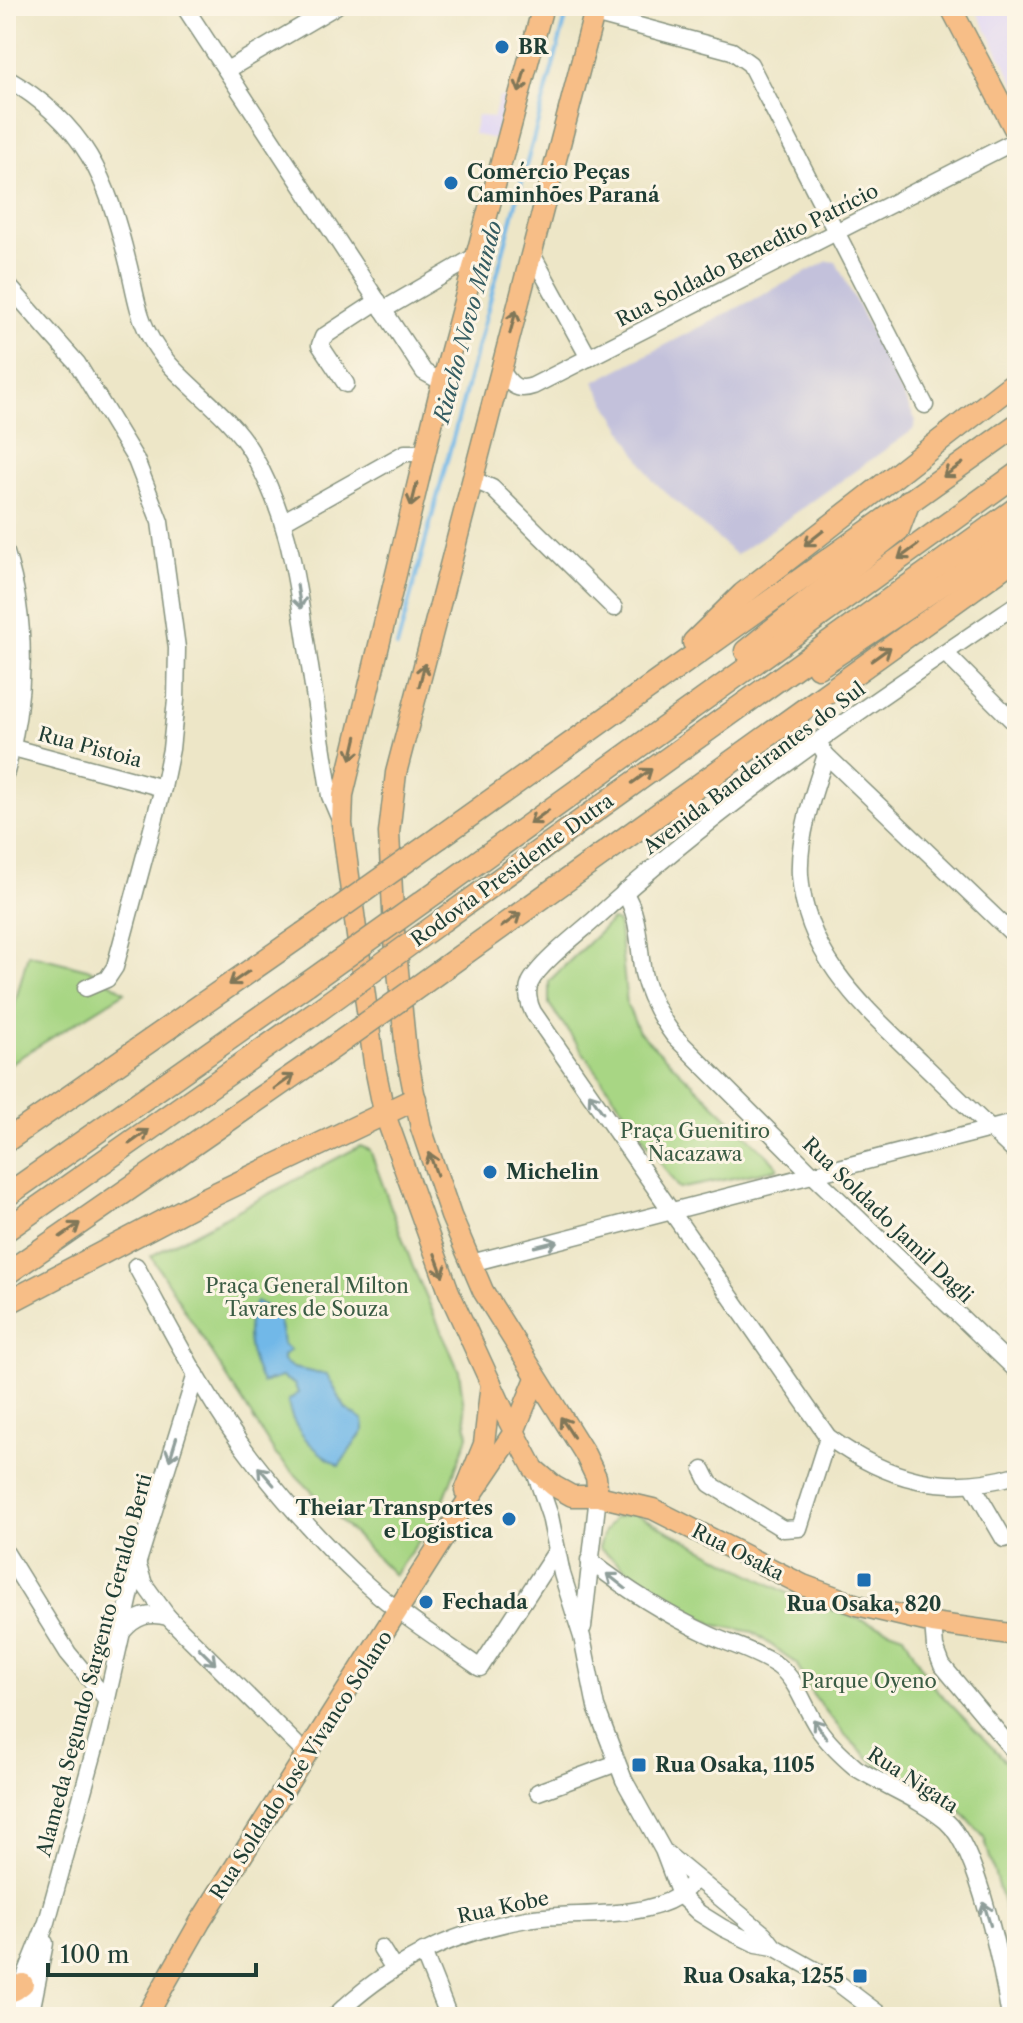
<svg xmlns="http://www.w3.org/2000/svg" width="1023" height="2023" font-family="'Libre Caslon Text',serif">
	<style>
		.built { fill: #dfd5f5 }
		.industrial { fill: #c3c1db }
		.green { fill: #a8d684; stroke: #648a5c; stroke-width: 2 }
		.water { fill: #71b8e8; stroke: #487a8e; stroke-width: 2 }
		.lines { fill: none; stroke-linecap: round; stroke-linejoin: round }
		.stream { stroke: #71b8e8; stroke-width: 4 }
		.minor-casing { stroke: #86927e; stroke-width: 19 }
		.major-casing { stroke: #86927e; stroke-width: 23 }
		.highway-casing { stroke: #86927e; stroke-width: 25 }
		.minor { stroke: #fff; stroke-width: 16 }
		.major { stroke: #f7be87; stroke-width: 20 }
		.highway { stroke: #f7be87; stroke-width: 22 }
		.highway-bridge-casing { stroke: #86927e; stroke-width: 25; stroke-linecap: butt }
		.highway-bridge { stroke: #f7be87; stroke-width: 22 }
		.oneway { stroke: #807759 }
		.oneway2 { stroke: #8f9e9a }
		.poi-dot { fill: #1f6fb2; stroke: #fcf5e5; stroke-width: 3 }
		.labels { text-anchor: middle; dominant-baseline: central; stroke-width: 6; stroke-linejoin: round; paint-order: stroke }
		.poi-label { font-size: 20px; font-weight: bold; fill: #1f3d34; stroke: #fcf5e5; text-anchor: start }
		.street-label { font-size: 20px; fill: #1f3d34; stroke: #fcf5e5 }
		.park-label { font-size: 20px; fill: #3a5c44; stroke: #fcf5e5 }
		.water-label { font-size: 22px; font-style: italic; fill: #345c61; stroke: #fcf5e5 }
	</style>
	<rect width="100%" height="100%" fill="#fcf5e5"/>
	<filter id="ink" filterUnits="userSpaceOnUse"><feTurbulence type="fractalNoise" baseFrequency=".0125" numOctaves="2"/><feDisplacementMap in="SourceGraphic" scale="16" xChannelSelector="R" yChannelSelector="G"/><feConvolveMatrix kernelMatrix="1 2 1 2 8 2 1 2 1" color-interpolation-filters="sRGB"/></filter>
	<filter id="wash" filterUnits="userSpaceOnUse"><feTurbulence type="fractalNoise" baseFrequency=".006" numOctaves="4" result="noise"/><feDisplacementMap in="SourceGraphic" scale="32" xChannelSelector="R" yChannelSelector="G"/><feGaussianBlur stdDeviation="1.8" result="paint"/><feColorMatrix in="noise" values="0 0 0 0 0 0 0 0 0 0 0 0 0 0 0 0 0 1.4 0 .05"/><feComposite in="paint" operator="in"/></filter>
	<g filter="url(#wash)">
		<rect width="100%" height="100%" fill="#ede6c7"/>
		<g class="built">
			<path d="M974 6H1017V88Z"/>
			<path d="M499 97 506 98 495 139 473 134 477 115 493 118Z"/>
		</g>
		<path class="industrial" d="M828 261 836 262 916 421 913 430 736 555 653 481 594 382Z"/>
		<g class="green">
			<path d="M612 920 618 922 619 927 627 1005 639 1032 773 1161 778 1167 777 1169 679 1189 549 1004V981Z"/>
			<path d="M28 954 91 970 125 992 6 1066V1037Z"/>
			<path d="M360 1146 370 1150 413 1267 459 1371 468 1436 438 1515 394 1575 276 1455 151 1256Z"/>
			<path d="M634 1513 793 1596 904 1635 929 1682 1017 1773V1952L984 1837 950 1799 878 1767 846 1736 812 1694 796 1663 753 1632 715 1625 657 1592 599 1548 604 1532 614 1518Z"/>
		</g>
		<path class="water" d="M256 1302C279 1309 281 1323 283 1345L290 1350 283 1356V1361L293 1368 327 1375 346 1409 363 1420 364 1430 339 1466C316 1452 291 1431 288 1401L298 1393 295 1385 282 1377 262 1383C249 1356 241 1330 256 1302Z"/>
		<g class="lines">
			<path class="stream" d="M397 647 569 6"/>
		</g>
	</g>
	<g filter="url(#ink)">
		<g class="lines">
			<defs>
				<g id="minor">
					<path d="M184 6 424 372 442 382"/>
					<path d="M594 14 732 51 750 64 925 405"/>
					<path d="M227 70 336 6"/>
					<path d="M6 78C86 124 107 178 128 263 134 286 137 312 148 333 169 378 223 404 251 451 288 514 295 570 306 641 314 693 322 745 330 796L341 822"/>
					<path d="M531 252 589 358"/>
					<path d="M6 283 77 363 136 460 160 522 177 648 176 700 171 749 163 788 115 967 107 979 86 988"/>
					<path d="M383 310 476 256"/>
					<path d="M501 370C510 384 516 392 533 386L1017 140"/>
					<path d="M346 384 320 345 323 337 378 301"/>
					<path d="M472 479 492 488 614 608"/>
					<path d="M284 521 405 453H425"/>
					<path d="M6 553C29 624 25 701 6 772"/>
					<path d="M1017 604C872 702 724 801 595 919 578 934 539 964 530 983 526 992 529 1004 533 1012L828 1437C887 1480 945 1496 1017 1475"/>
					<path d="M945 653 1017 725"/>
					<path d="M6 746 163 788"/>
					<path d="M821 747 826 755 1017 938"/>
					<path d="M826 755C814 791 798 836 800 875 806 958 864 1007 920 1061 952 1092 984 1123 1017 1154"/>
					<path d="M624 892C640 916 638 945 643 973 648 996 660 1017 674 1036L812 1174 1017 1371"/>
					<path d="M471 1263 1017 1122"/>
					<path d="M136 1266C172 1331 206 1400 252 1459 286 1503 326 1548 367 1585 402 1616 442 1641 480 1668L557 1550"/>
					<path d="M534 1469 550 1516 562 1574 582 1637 596 1707 624 1780 663 1850 680 1895 699 1913 723 1928 756 1944 774 1947 838 1983 883 2017"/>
					<path d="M703 1470 710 1484 783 1529 799 1528 828 1437"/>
					<path d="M972 1484 1004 1539"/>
					<path d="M6 1553 68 1653 107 1700"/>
					<path d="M589 1560C628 1591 665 1614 710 1635 732 1645 758 1652 778 1666 798 1681 804 1707 818 1728 828 1743 842 1756 856 1768 885 1786 920 1799 946 1821 979 1849 1003 1973 1010 2017"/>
					<path d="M138 1566 144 1584 168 1617"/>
					<path d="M933 1623 935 1647 942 1665 1017 1755"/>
					<path d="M583 1627 598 1496"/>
					<path d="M123 1631C136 1616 149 1612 168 1617L307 1755"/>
					<path d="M538 1792 617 1763"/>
					<path d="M667 1854 764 1934 774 1947"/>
					<path d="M381 1948 394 1969"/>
					<path d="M423 1952 449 2017"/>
					<path d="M13 2017 27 1972 47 1922 100 1730 137 1565 196 1374"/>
					<path d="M30 2017 45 1943"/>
					<path d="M334 2017C389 1963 452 1932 527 1919 573 1911 638 1921 678 1896 684 1892 690 1885 695 1880"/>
				</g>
				<g id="major">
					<path d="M543 6 439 395 343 795 342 824 374 1063 384 1112 449 1292 504 1412 534 1469 554 1486 572 1496H598L653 1509 803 1585 857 1605 933 1623 1017 1635"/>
					<path d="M596 6 396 773 389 833 394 930 406 1052 421 1128 451 1216 483 1291 585 1454 596 1477 598 1496"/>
					<path d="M950 6 1017 134"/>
					<path d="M465 1491 484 1444 491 1383"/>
					<path d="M6 1993 15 1990 23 1984"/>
					<path d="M146 2017 200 1922 458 1515 514 1432 536 1378"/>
				</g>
				<g id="highway">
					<path d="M694 642 743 594 1017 381"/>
					<path d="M746 651 898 530 909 501"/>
					<path d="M818 667 1017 534"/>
					<path d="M440 837 1017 425"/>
					<path d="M439 890 1017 474"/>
					<path d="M443 920 1017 508"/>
					<path d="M447 966 1017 557"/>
					<path d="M6 1141 303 934"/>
					<path d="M6 1196 307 984"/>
					<path d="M6 1230 312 1015"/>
					<path d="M6 1274 318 1058"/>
					<path d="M6 1301 13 1300 203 1200 415 1099"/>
				</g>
			</defs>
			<use href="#minor" class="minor-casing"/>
			<use href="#major" class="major-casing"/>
			<use href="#highway" class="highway-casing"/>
			<use href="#minor" class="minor"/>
			<use href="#major" class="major"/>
			<use href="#highway" class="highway"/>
			<defs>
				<g id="highway-bridge">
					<path d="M303 934 440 837"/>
					<path d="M307 984 439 890"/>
					<path d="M312 1015 443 920"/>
					<path d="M318 1058 447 966"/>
				</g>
			</defs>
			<use href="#highway-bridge" class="highway-bridge-casing"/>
			<use href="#highway-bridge" class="highway-bridge"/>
		</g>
		<defs><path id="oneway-shaft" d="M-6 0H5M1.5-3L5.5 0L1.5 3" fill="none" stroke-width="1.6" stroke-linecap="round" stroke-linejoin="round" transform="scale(2)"/></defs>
		<g class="oneway">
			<use href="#oneway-shaft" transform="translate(522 81) rotate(105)"/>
			<use href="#oneway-shaft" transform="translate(513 322) rotate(-75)"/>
			<use href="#oneway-shaft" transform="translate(953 470) rotate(145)"/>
			<use href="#oneway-shaft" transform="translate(414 495) rotate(104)"/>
			<use href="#oneway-shaft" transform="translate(814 538) rotate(142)"/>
			<use href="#oneway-shaft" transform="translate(908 552) rotate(144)"/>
			<use href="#oneway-shaft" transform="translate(881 654) rotate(-36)"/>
			<use href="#oneway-shaft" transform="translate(422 675) rotate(-76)"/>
			<use href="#oneway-shaft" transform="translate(354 748) rotate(103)"/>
			<use href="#oneway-shaft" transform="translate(642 776) rotate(-36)"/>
			<use href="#oneway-shaft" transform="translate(539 817) rotate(144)"/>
			<use href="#oneway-shaft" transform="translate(511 920) rotate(-36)"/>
			<use href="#oneway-shaft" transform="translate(239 978) rotate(145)"/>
			<use href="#oneway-shaft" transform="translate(284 1082) rotate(-35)"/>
			<use href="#oneway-shaft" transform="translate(139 1137) rotate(-35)"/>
			<use href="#oneway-shaft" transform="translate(433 1164) rotate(-109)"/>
			<use href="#oneway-shaft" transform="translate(70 1230) rotate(-35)"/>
			<use href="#oneway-shaft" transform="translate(439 1265) rotate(70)"/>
			<use href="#oneway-shaft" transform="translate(567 1427) rotate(-123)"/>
		</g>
		<g class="oneway2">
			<use href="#oneway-shaft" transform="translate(299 597) rotate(81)"/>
			<use href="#oneway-shaft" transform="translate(596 1103) rotate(-125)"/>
			<use href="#oneway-shaft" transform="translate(546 1244) rotate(-14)"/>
			<use href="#oneway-shaft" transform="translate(173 1449) rotate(107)"/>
			<use href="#oneway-shaft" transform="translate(266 1476) rotate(-131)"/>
			<use href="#oneway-shaft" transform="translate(616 1581) rotate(-142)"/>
			<use href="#oneway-shaft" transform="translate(207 1656) rotate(45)"/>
			<use href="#oneway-shaft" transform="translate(820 1729) rotate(-125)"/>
			<use href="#oneway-shaft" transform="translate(987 1914) rotate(-107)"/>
		</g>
	</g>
	<g class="poi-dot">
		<circle cx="502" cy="47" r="8"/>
		<circle cx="451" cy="183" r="8"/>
		<circle cx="490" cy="1172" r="8"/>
		<circle cx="509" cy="1519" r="8"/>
		<rect x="856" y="1572" width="16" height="16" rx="4"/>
		<circle cx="426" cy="1602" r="8"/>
		<rect x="631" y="1757" width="16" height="16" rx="4"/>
		<rect x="852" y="1968" width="16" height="16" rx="4"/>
	</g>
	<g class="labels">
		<g class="poi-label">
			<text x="518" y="47">BR</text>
			<text x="467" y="172">Comércio Peças<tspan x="467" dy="23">Caminhões Paraná</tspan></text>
			<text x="506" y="1172">Michelin</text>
			<text x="493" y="1508" text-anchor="end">Theiar Transportes<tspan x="493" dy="23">e Logistica</tspan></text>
			<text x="442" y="1602">Fechada</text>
			<text x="864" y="1604" text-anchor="middle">Rua Osaka, 820</text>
			<text x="655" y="1765">Rua Osaka, 1105</text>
			<text x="844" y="1976" text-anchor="end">Rua Osaka, 1255</text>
		</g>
		<g class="street-label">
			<text transform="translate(747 255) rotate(-27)">Rua Soldado Benedito Patrício</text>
			<text transform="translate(90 747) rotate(15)">Rua Pistoia</text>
			<text transform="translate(754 768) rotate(-37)">Avenida Bandeirantes do Sul</text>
			<text transform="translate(512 870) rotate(-36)">Rodovia Presidente Dutra</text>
			<text transform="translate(888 1220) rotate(44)">Rua Soldado Jamil Dagli</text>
			<text transform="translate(738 1552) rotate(27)">Rua Osaka</text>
			<text transform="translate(94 1665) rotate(-75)">Alameda Segundo Sargento Geraldo Berti</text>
			<text transform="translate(301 1765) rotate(-57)">Rua Soldado José Vivanco Solano</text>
			<text transform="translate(913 1780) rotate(33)">Rua Nigata</text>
			<text transform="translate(503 1907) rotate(-12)">Rua Kobe</text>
		</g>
		<g class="park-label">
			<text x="695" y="1131">Praça Guenitiro<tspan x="695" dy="23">Nacazawa</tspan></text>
			<text x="307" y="1286">Praça General Milton<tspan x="307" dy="23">Tavares de Souza</tspan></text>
			<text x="869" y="1681">Parque Oyeno</text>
		</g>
		<g class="water-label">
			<text transform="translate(468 322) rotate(-75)">Riacho Novo Mundo</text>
		</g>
	</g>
	<rect width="1023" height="2023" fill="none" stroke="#fcf5e5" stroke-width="32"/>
	<path d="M48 1963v12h208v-12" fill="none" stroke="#1f3d34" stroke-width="4"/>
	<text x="60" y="1963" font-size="24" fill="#1f3d34" stroke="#fcf5e5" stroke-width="6" paint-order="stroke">100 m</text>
</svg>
